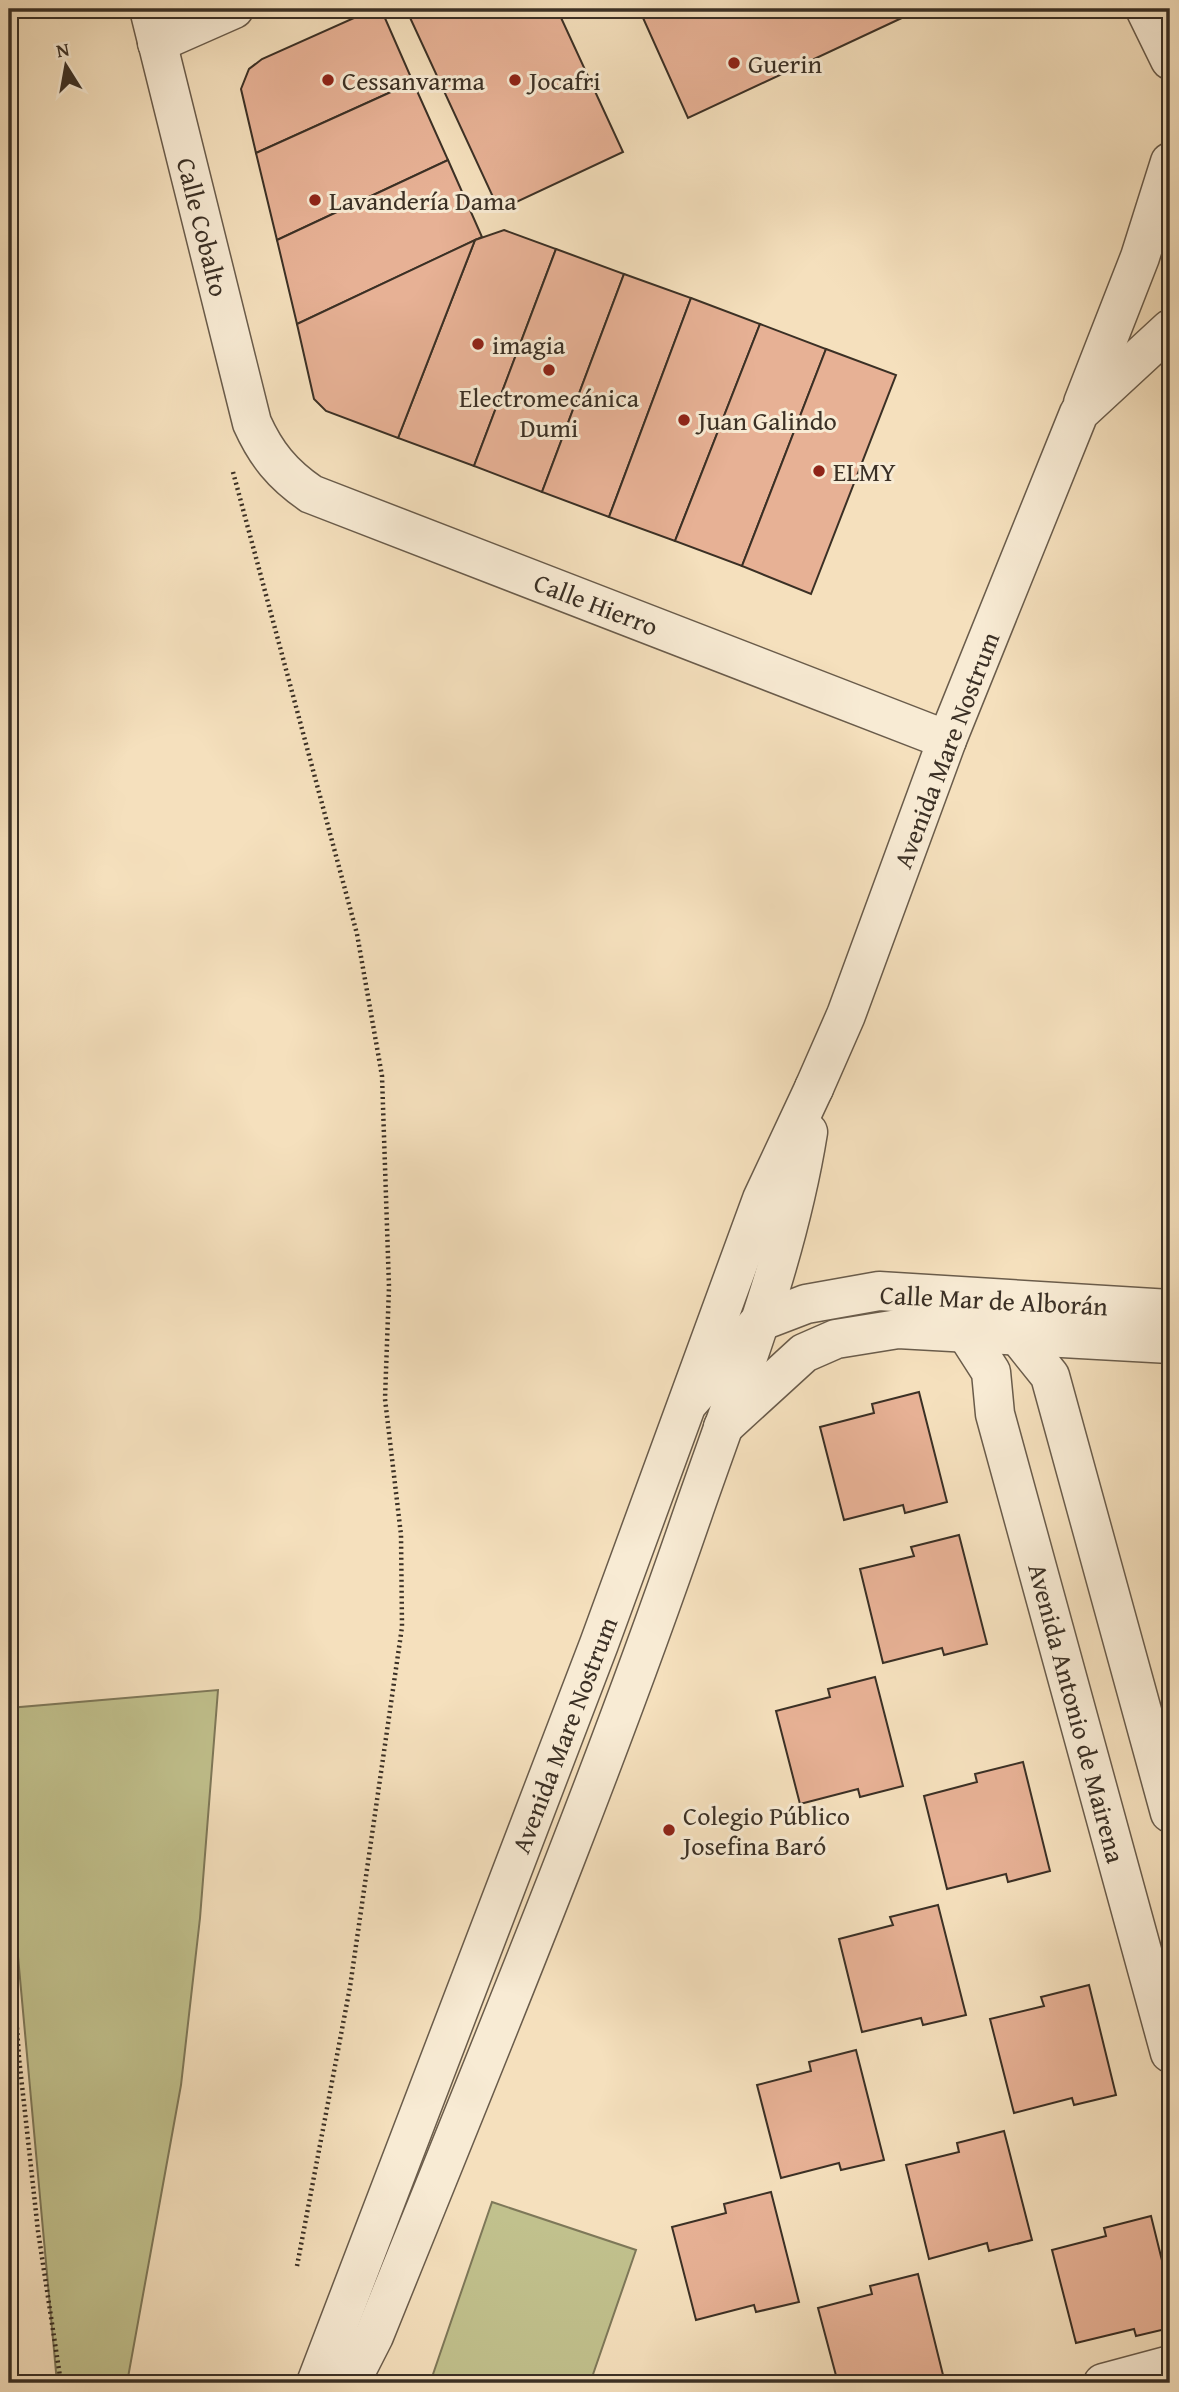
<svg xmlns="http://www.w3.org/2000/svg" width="1179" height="2392" font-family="'Gentium Book Plus',serif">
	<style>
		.green { fill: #c1c18d; stroke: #7e7859; stroke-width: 2 }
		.building { fill: #e7b195; stroke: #3b3025; stroke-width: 2 }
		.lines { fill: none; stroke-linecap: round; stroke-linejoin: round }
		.minor-casing { stroke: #6a5c4b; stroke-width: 41 }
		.tertiary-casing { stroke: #6a5c4b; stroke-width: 41 }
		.path { stroke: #3b3025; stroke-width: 4.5; stroke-dasharray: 2 3.5; stroke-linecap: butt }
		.minor { stroke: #f8ebd4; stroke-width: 38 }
		.tertiary { stroke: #f8ebd4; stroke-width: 38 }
		.poi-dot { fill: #8f2418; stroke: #f8ebd4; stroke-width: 2.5 }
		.labels { text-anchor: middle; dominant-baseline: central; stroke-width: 6; stroke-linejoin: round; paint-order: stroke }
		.poi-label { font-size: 26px; fill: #3b3025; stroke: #f8ebd4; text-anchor: start }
		.street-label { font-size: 26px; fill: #3b3025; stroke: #f8ebd4 }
	</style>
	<rect width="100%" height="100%" fill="#f5e0bd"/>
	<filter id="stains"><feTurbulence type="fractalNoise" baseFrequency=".00286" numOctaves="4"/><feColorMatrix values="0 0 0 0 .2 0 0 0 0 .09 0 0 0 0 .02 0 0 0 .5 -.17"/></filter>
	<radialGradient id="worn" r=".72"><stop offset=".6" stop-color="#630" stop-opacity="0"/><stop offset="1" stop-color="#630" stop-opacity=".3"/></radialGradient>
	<g class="green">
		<path d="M218 1690 200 1918 181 2085 127 2383H57L9 1858V1708Z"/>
		<path d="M492 2202 636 2250 590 2383H430Z"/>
	</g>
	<g class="building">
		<path d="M374 9H381L413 82 256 153 241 89 249 69 262 59Z"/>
		<path d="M406 9H557L623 152 499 210Z"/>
		<path d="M639 9H921L688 118Z"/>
		<path d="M413 82 448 160 277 240 256 153Z"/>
		<path d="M448 160 482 237 297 324 277 240Z"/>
		<path d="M504 230 556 249 474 466 398 438 475 240Z"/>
		<path d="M475 240 398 438 326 411 314 399 297 324Z"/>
		<path d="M556 249 624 274 542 492 474 466Z"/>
		<path d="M624 274 691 298 609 517 542 492Z"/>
		<path d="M691 298 760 324 675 541 609 517Z"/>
		<path d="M760 324 826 349 742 566 675 541Z"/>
		<path d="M826 349 896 375 811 594 742 566Z"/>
		<path d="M919 1392 947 1502 905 1513 903 1505 844 1520 820 1427 874 1413 872 1404Z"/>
		<path d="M959 1535 987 1644 944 1655 942 1648 883 1663 860 1569 914 1556 911 1547Z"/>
		<path d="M875 1677 903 1786 860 1797 858 1789 800 1804 776 1711 830 1697 828 1689Z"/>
		<path d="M1023 1762 1050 1871 1008 1882 1006 1874 947 1889 924 1796 977 1782 975 1774Z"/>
		<path d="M938 1905 966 2015 923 2025 921 2018 862 2032 839 1939 893 1925 890 1917Z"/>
		<path d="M1089 1985 1116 2095 1074 2105 1072 2098 1014 2113 990 2019 1044 2006 1041 1997Z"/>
		<path d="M856 2050 884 2160 841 2170 839 2163 781 2178 757 2085 811 2071 809 2062Z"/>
		<path d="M1004 2131 1032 2240 989 2251 987 2243 929 2259 906 2165 959 2152 957 2143Z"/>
		<path d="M771 2192 799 2302 756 2312 754 2305 696 2320 672 2227 726 2213 724 2204Z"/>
		<path d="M1151 2216 1170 2293V2328L1136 2336 1134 2329 1076 2343 1052 2250 1106 2236 1104 2228Z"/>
		<path d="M918 2274 945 2383H838L818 2308 872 2294 870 2286Z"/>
	</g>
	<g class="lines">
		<defs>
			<g id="minor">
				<path d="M149 9 252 423C266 454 282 474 311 494L947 740"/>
				<path d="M1145 9 1170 60"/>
				<path d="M157 43 234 9"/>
				<path d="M1083 403 1140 257 1170 162"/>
				<path d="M814 1088 846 1015 947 740 1079 413 1170 329"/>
				<path d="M966 1333 991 1372 995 1414 1170 2053"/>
				<path d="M1018 1336 1050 1376 1170 1813"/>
				<path d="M690 1401 759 1322 806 1304 879 1291 1170 1309"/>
				<path d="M723 1427 804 1353 836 1339 898 1329 1170 1344"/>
				<path d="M1103 2383 1170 2365"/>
			</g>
			<g id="tertiary">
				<path d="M316 2383 599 1644 762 1199 814 1088"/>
				<path d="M350 2383 374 2336C484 2063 597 1792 693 1513 736 1389 787 1263 808 1132"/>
			</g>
		</defs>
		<use href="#minor" class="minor-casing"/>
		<use href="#tertiary" class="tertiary-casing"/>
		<g class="path">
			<path d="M233 472 357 934 382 1076 389 1287 385 1399 401 1535 402 1627 350 1987 297 2266"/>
			<path d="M9 1907 19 2058 38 2231 61 2383"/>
		</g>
		<use href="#minor" class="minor"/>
		<use href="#tertiary" class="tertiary"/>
	</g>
	<g class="poi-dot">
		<circle cx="734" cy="63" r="7"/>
		<circle cx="328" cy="80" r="7"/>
		<circle cx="515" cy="80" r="7"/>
		<circle cx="315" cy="200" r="7"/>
		<circle cx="478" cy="344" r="7"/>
		<circle cx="549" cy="370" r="7"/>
		<circle cx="684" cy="420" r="7"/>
		<circle cx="819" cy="471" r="7"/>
		<circle cx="669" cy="1830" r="7"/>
	</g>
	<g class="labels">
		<g class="poi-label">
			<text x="748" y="63">Guerin</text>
			<text x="342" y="80">Cessanvarma</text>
			<text x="529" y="80">Jocafri</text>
			<text x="329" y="200">Lavandería Dama</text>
			<text x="492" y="344">imagia</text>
			<text x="549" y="397" text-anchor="middle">Electromecánica<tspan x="549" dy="30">Dumi</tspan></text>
			<text x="698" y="420">Juan Galindo</text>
			<text x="833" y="471">ELMY</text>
			<text x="683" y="1815">Colegio Público<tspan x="683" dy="30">Josefina Baró</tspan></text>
		</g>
		<g class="street-label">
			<text transform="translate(203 227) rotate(76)">Calle Cobalto</text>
			<text transform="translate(596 604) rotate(21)">Calle Hierro</text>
			<text transform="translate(946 750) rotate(-69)">Avenida Mare Nostrum</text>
			<text transform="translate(994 1300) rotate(3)">Calle Mar de Alborán</text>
			<text transform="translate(1077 1713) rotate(75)">Avenida Antonio de Mairena</text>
			<text transform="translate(564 1735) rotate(-69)">Avenida Mare Nostrum</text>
		</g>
	</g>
	<rect width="1179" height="2392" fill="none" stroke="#f5e0bd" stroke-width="35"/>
	<rect x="10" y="10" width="1158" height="2371" fill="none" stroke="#3b3025" stroke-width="3.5"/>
	<rect x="18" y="18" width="1144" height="2357" fill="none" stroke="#3b3025" stroke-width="2"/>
	<g transform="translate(66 66) rotate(349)" stroke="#f8ebd4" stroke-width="5" paint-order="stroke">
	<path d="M0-5L12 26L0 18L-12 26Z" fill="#3b3025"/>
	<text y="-10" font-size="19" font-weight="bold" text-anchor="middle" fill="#3b3025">N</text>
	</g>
	<rect width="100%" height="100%" filter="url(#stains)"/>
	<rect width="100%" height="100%" fill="url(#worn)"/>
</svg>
